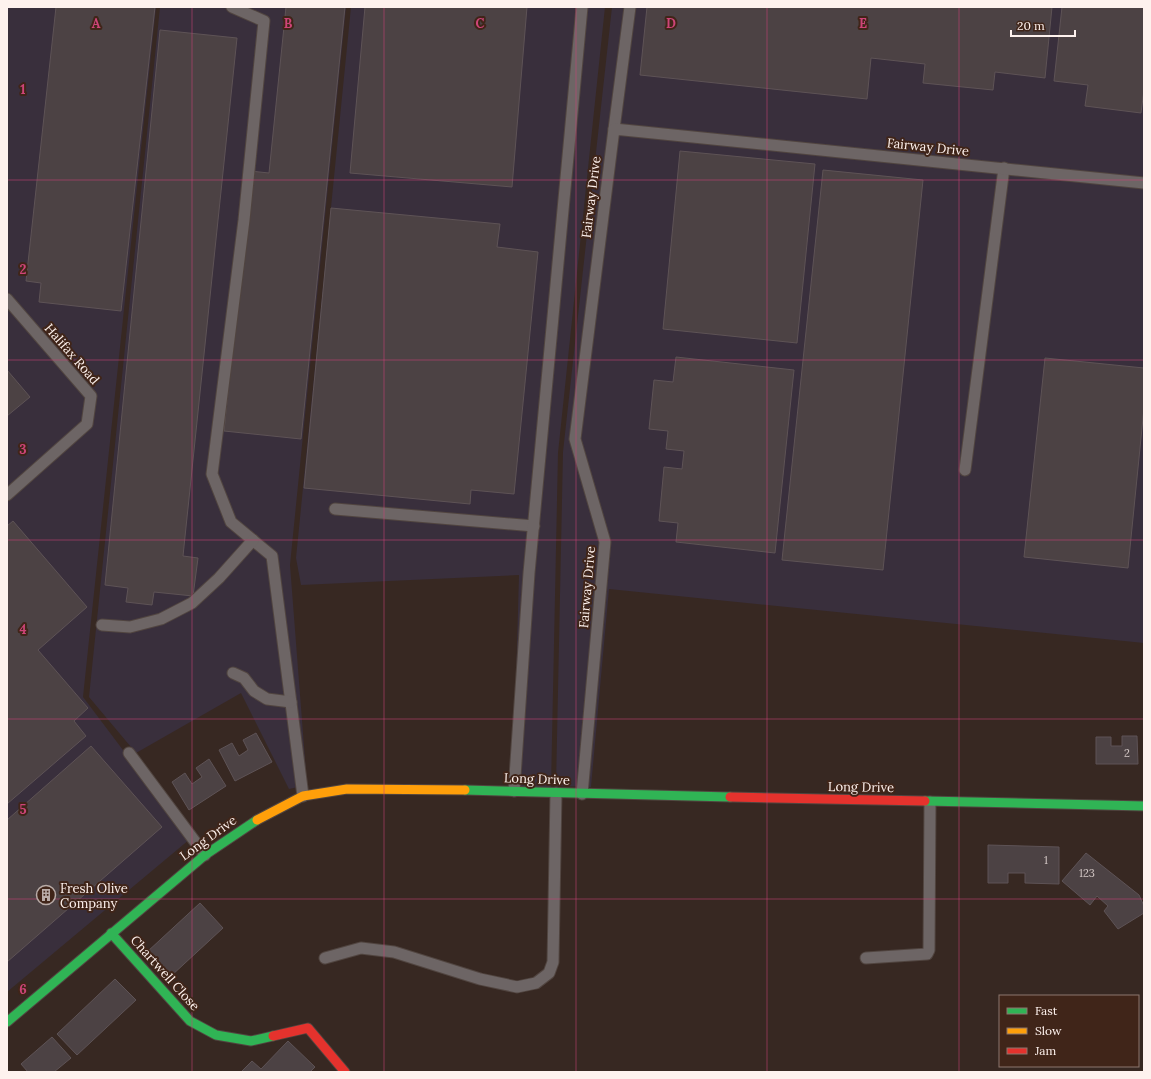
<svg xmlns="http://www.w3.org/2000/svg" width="1151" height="1079" font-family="Lora,serif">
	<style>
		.industrial { fill: #392f3c }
		.building { fill: #4c4244; stroke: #5e5356 }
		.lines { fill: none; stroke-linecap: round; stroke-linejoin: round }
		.lane-casing { stroke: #514540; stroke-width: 13 }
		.fast-casing { stroke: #514540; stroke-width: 11 }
		.slow-casing { stroke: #514540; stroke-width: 11 }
		.jam-casing { stroke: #514540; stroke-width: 11 }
		.lane { stroke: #6d6565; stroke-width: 11 }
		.fast { stroke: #30b455; stroke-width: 9 }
		.slow { stroke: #ff9f0a; stroke-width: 9 }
		.jam { stroke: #e5322d; stroke-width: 9 }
		.grid { fill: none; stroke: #ce4478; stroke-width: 1; stroke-opacity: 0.55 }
		.labels { text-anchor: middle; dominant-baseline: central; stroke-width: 4; stroke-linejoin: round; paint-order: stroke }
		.number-label { font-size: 11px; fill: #d2c6c4 }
		.street-label { font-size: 13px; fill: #fef2ee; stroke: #402519 }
		.poi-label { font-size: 13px; fill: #fef2ee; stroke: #402519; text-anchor: start }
		.grid-label { font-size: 13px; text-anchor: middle; font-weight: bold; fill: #ce4478; stroke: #402519; stroke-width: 4; stroke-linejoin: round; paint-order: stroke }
	</style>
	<rect width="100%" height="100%" fill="#372822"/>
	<g class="industrial">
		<path d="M7 7H156L83 697 190 839 7 992Z"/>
		<path d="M160 7H346L290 565 307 785 289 789 241 693 136 753 89 697Z"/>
		<path d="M351 7H605L558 453 551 787H513L519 575 301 585 296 558Z"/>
		<path d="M612 7H1144V643L609 589 591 787 556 786 563 452Z"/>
	</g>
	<g class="building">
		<path d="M56 7H155L121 311 39 302 41 283 26 281Z"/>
		<path d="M286 7H345L301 439 224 431 250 171 269 173Z"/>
		<path d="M365 7H527L512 187 350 173Z"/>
		<path d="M647 7H1052L1045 78 995 72 993 90 923 83 925 64 871 58 867 99 640 75Z"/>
		<path d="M1062 7H1144V90L1141 113 1085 106 1088 85 1054 81Z"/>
		<path d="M160 30 237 38 183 556 198 558 193 596 154 592 152 605 126 602 128 588 105 585Z"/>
		<path d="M680 151 815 164 797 343 663 329Z"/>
		<path d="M823 170 923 180 883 570 782 560Z"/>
		<path d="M331 208 500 224 497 247 538 252 514 494 471 490 470 504 304 488Z"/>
		<path d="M676 357 794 370 775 553 676 542 678 523 659 521 664 467 682 469 684 451 666 449 668 431 649 429 654 380 673 382Z"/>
		<path d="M1045 358 1144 368V408L1128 568 1024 557Z"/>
		<path d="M7 370 30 397 7 416Z"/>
		<path d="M13 521 87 607 38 650 88 708 74 721 86 736 7 804V526Z"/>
		<path d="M256 733 272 762 235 781 219 750 232 743 239 756 248 750 243 740Z"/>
		<path d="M1122 736H1137L1138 764H1096V737H1111V746H1122Z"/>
		<path d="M91 746 162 827 7 962V820Z"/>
		<path d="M209 759 226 786 189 810 172 782 185 773 192 784 202 777 196 768Z"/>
		<path d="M988 845 1059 847V884L1025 883V873H1008V883H988Z"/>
		<path d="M1086 853 1139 895 1144 906V913L1118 929 1104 911 1108 906 1097 896 1090 905 1062 881Z"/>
		<path d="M200 903 223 928 171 976 147 952Z"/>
		<path d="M115 979 136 1000 77 1055 57 1034Z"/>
		<path d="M52 1037 71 1058 54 1072H28L21 1064Z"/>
		<path d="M288 1041 315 1067 310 1072H241L252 1061 261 1069Z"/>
	</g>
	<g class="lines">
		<defs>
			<g id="lane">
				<path d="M232 7 264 21 244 220 212 474 231 522 272 556 303 796"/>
				<path d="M614 129 630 7"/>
				<path d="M7 299 91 396 87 424 7 495"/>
				<path d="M965 470 1004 168"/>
				<path d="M335 509 534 526"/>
				<path d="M102 625 130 627 161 619 192 603 219 578 253 540"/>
				<path d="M233 673 244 678 254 691 267 699 291 702"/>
				<path d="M129 753 205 855"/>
				<path d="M514 791 529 573 582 7"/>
				<path d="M582 794 605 542 575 439 614 129 1144 183"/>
				<path d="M325 958 361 948 394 952 480 979 517 987 536 983 549 973 553 962 556 793"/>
				<path d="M866 958 927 954 929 950 930 802"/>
			</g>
			<g id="fast">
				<path d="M465 790 730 797"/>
				<path d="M925 801 1144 806"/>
				<path d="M111 933 190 1021 216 1035 251 1041 273 1036"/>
				<path d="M7 1022 205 855 257 820"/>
			</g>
			<path id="slow" d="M257 820 303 796 347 789 465 790"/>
			<g id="jam">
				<path d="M730 797 925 801"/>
				<path d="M273 1036 308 1028 345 1072"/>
			</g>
		</defs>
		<use href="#lane" class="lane-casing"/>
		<use href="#fast" class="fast-casing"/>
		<use href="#slow" class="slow-casing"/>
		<use href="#jam" class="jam-casing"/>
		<use href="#lane" class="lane"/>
		<use href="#fast" class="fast"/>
		<use href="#slow" class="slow"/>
		<use href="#jam" class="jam"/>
	</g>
	<path class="grid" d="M192 7V1072M384 7V1072M576 7V1072M767 7V1072M959 7V1072M7 180H1144M7 360H1144M7 540H1144M7 719H1144M7 899H1144"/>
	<defs>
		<symbol id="building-ring" viewBox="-11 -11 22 22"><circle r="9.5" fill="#402519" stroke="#b8aba7" stroke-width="1.5"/><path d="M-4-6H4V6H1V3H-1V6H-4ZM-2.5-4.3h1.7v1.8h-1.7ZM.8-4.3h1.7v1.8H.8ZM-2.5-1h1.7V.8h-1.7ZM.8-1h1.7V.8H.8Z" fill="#b8aba7"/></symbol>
	</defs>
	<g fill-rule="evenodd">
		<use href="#building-ring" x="35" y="884" width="22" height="22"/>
	</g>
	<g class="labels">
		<g class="number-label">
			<text x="1127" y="753">2</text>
			<text x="1046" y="860">1</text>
			<text x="1087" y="873">123</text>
		</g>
		<g class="street-label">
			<text transform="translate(928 147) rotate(6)">Fairway Drive</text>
			<text transform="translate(591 197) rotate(-83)">Fairway Drive</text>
			<text transform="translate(72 354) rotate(49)">Halifax Road</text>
			<text transform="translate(587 587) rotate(-85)">Fairway Drive</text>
			<text transform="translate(537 779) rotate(2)">Long Drive</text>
			<text transform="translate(861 787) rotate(1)">Long Drive</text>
			<text transform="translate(208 838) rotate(-36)">Long Drive</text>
			<text transform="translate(165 973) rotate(48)">Chartwell Close</text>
		</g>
		<g class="poi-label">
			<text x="60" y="888">Fresh Olive<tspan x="60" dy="15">Company</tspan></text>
		</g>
	</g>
	<g class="grid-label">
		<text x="96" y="28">A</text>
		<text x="288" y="28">B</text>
		<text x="480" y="28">C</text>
		<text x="671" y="28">D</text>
		<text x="863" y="28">E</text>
		<text x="23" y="94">1</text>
		<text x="23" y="274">2</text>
		<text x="23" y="454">3</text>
		<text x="23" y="634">4</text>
		<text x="23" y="814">5</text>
		<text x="23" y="994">6</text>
	</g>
	<rect width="1151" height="1079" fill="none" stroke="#fef2ee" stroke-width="16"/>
	<rect x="999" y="995" width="140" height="72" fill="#402519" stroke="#8c776e"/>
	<rect x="1007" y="1008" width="20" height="6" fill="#30b455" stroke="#8c776e"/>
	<text x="1035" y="1015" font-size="12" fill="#fef2ee">Fast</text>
	<rect x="1007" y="1028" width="20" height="6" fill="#ff9f0a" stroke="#8c776e"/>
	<text x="1035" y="1035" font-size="12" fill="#fef2ee">Slow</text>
	<rect x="1007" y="1048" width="20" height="6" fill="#e5322d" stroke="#8c776e"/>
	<text x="1035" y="1055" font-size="12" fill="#fef2ee">Jam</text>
	<path d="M1011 30v6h64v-6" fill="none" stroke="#fef2ee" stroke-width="2"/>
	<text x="1017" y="30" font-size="12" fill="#fef2ee" stroke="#402519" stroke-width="3" paint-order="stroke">20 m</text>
</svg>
